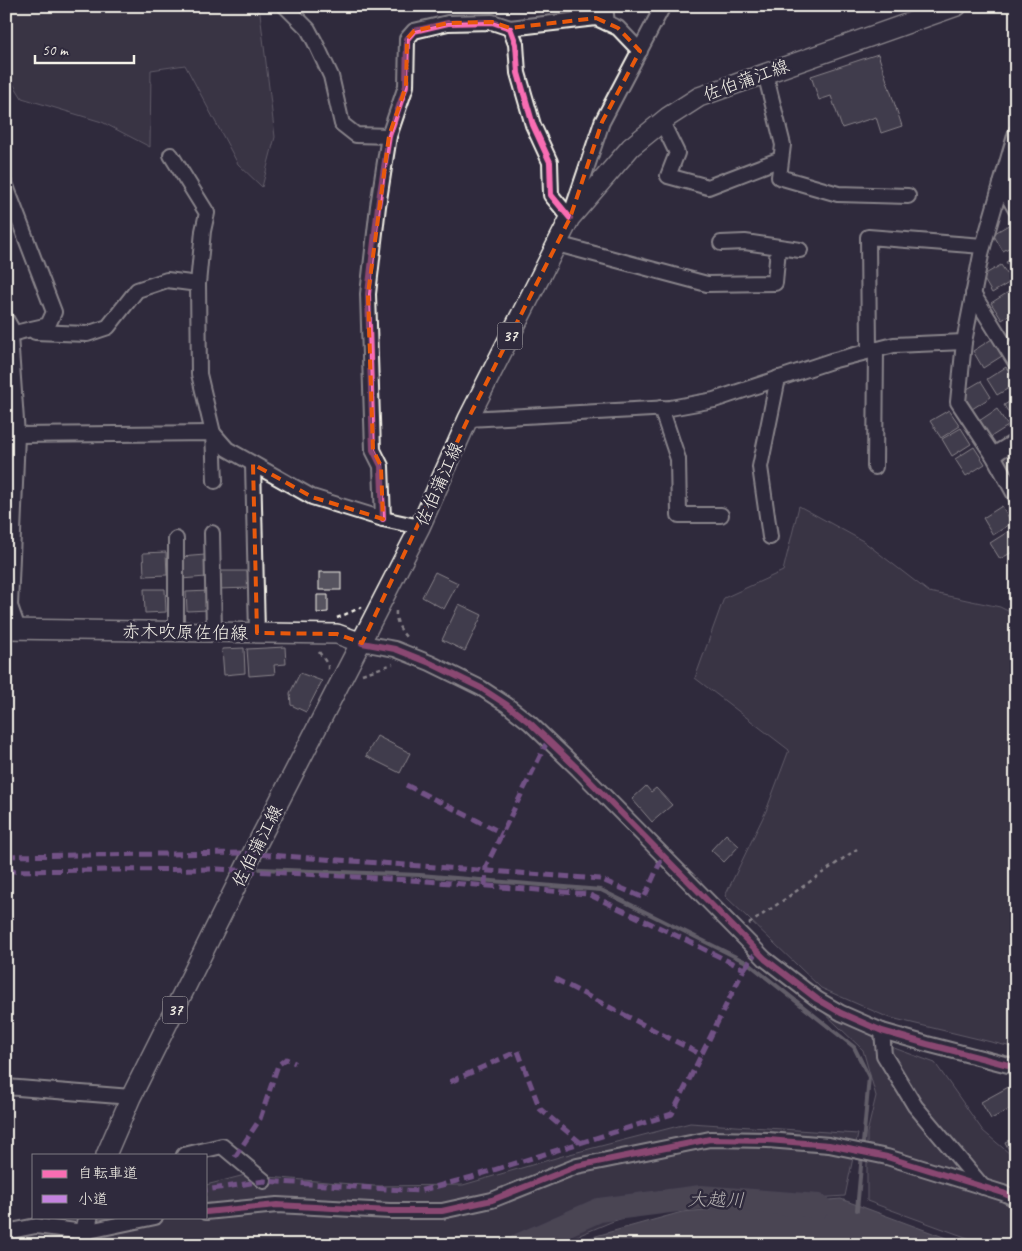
<svg xmlns="http://www.w3.org/2000/svg" width="1022" height="1251" font-family="Caveat,'Klee One',sans-serif">
	<style>
		.green { fill: #454050; stroke: #9c989c }
		.water { fill: #6a6670; stroke: #a19ea0 }
		.lines { fill: none; stroke-linecap: round; stroke-linejoin: round }
		.stream { stroke: #a19ea0; stroke-width: 4 }
		.river { stroke: #6a6670; stroke-width: 24 }
		.building { fill: #56525f; stroke: #f4f1e8 }
		.minor-casing { stroke: #f4f1e8; stroke-width: 18 }
		.major-casing { stroke: #f4f1e8; stroke-width: 22 }
		.path { stroke: #f4f1e8; stroke-width: 2.5; stroke-dasharray: 4 4; stroke-linecap: butt }
		.minor { stroke: #2f2a3d; stroke-width: 14 }
		.major { stroke: #2f2a3d; stroke-width: 19 }
		.quiet { stroke: #c483df; stroke-width: 5; stroke-dasharray: 10 5; stroke-linecap: butt }
		.cycleway-casing { stroke: #2f2a3d; stroke-width: 9 }
		.cycleway { stroke: #f96db3; stroke-width: 6 }
		.marked { fill: none; stroke: #e8590c; stroke-width: 4; stroke-dasharray: 10 6; stroke-linejoin: round }
		.labels { text-anchor: middle; dominant-baseline: central; stroke-width: 5; stroke-linejoin: round; paint-order: stroke }
		.shield { fill: #2f2a3d; stroke: #b9b5b5; stroke-width: 1 }
		.shield-label { font-size: 16px; font-weight: bold; fill: #f4f1e8 }
		.street-label { font-size: 18px; fill: #f4f1e8; stroke: #2f2a3d }
		.water-label { font-size: 19px; font-style: italic; fill: #b6b2b2; stroke: #2f2a3d }
	</style>
	<rect width="100%" height="100%" fill="#2f2a3d"/>
	<filter id="ink" filterUnits="userSpaceOnUse"><feTurbulence type="fractalNoise" baseFrequency=".02" numOctaves="2"/><feDisplacementMap in="SourceGraphic" scale="10" xChannelSelector="R" yChannelSelector="G"/><feConvolveMatrix kernelMatrix="1 2 1 2 8 2 1 2 1" color-interpolation-filters="sRGB"/></filter>
	<g filter="url(#ink)">
		<g class="green">
			<path d="M6 6H253L260 13 275 137 262 187 238 164 185 65 151 70 150 147 102 122 22 98 6 72Z"/>
			<path d="M799 506 863 541 929 592 1000 607 1016 615V1048L887 1017 821 988 725 896 766 811 789 750 695 678 724 598 783 571Z"/>
			<path d="M816 1005 894 1048 935 1063 983 1131 1016 1159V1245H987L867 1201V1133L876 1096 863 1050Z"/>
			<path d="M690 1123 858 1134 845 1196 816 1198 701 1192 611 1222 575 1237 501 1243 393 1245 295 1242 285 1245H93L100 1217H206V1185L245 1175 374 1186 463 1185 566 1155Z"/>
		</g>
		<path class="water" d="M841 1199 965 1245H778L707 1242 695 1245H532L585 1239 682 1212Z"/>
		<g class="lines">
			<path class="stream" d="M260 869 420 875 601 890 748 963 854 1047 869 1077 857 1210"/>
			<path class="river" d="M520 1245 599 1210 701 1197 819 1206"/>
		</g>
		<g class="building">
			<path d="M878 54 902 126 881 133 876 117 842 128 831 96 819 100 811 76Z"/>
			<path d="M1012 223 1016 229V244L1003 251 993 234Z"/>
			<path d="M1016 256V277L1006 262Z"/>
			<path d="M1001 265 1012 281 992 293 982 276Z"/>
			<path d="M1010 291 1016 300V311L1002 320 991 303Z"/>
			<path d="M992 339 1002 356 983 368 973 351Z"/>
			<path d="M1006 367 1016 384 997 395 987 379Z"/>
			<path d="M981 381 991 397 972 409 962 392Z"/>
			<path d="M1016 398V421L1014 422 1004 405Z"/>
			<path d="M997 409 1008 426 989 438 979 421Z"/>
			<path d="M949 410 960 426 941 438 930 421Z"/>
			<path d="M961 428 971 444 952 456 942 439Z"/>
			<path d="M974 447 985 464 966 476 955 459Z"/>
			<path d="M1016 448V471L1010 475 1000 458Z"/>
			<path d="M1002 506 1012 523 993 535 983 518Z"/>
			<path d="M1009 531 1016 542V550L1000 559 990 543Z"/>
			<path d="M166 552 167 575 144 576 143 553Z"/>
			<path d="M205 555 206 577 181 579 180 557Z"/>
			<path d="M217 571H251V588L217 589Z"/>
			<rect x="319" y="572" width="22" height="18"/>
			<path d="M435 572 458 583 444 609 422 597Z"/>
			<path d="M144 589H165L166 612 145 613Z"/>
			<path d="M209 591V610L187 611 186 592Z"/>
			<path d="M317 595H328V612L317 613Z"/>
			<path d="M459 604 482 615 465 651 442 640Z"/>
			<path d="M285 647 286 664 274 665 275 674 249 676 247 649Z"/>
			<path d="M244 648 245 673 224 675 222 649Z"/>
			<path d="M300 673 322 681 306 712 291 705 290 693Z"/>
			<path d="M377 736 410 753 400 773 366 756Z"/>
			<path d="M646 786 651 792 656 788 672 805 652 822 632 799Z"/>
			<path d="M726 834 739 846 724 862 711 850Z"/>
			<path d="M1014 1084 1016 1088V1106L991 1119 981 1102Z"/>
			<path d="M1016 1137V1157L1013 1158 1005 1142Z"/>
		</g>
		<g class="lines">
			<defs>
				<g id="minor">
					<path d="M285 6 308 29 315 42 331 76 342 124 356 135 389 136"/>
					<path d="M605 6 607 23"/>
					<path d="M510 28 596 18 618 28 640 51"/>
					<path d="M765 73 783 145 779 177 838 194 908 196"/>
					<path d="M662 122 677 153 668 176 708 187 781 159"/>
					<path d="M1016 132 982 250 964 342 958 402 993 455 1016 497"/>
					<path d="M171 155 207 213 203 231 198 284 199 374 213 433 215 481"/>
					<path d="M1001 184 1016 210"/>
					<path d="M6 186 54 312 48 325C39 328 16 331 10 336L17 435 10 606 18 629"/>
					<path d="M572 211 602 122 663 6"/>
					<path d="M721 243 745 242 800 250"/>
					<path d="M557 244 707 284 775 283 778 248"/>
					<path d="M973 294 1016 363"/>
					<path d="M6 319 14 333"/>
					<path d="M35 332 87 334 108 327 137 290 167 280 198 284"/>
					<path d="M869 351 868 237 983 246"/>
					<path d="M661 408 678 459 679 515H721"/>
					<path d="M468 419 670 408 714 400 831 361 894 345 964 342"/>
					<path d="M6 433 17 435 213 433 227 449 312 497 383 519 420 527"/>
					<path d="M993 455 1016 441"/>
					<path d="M253 464 257 633"/>
					<path d="M875 467 876 349"/>
					<path d="M383 519 381 466 373 450 368 294 378 206 389 136 406 86 407 39 414 31 448 23 492 22 510 28 516 44 518 73 533 125 550 162 551 195 570 218"/>
					<path d="M212 533 214 632"/>
					<path d="M770 537 760 467 778 378"/>
					<path d="M176 539V631"/>
					<path d="M362 643 395 649 430 663 481 688 507 705 530 723 578 769 765 959 817 999 841 1013 882 1031 927 1044 1016 1067"/>
					<path d="M882 1031 884 1055 915 1106 983 1187"/>
					<path d="M6 1087 131 1097"/>
					<path d="M184 1155 222 1146 264 1181"/>
					<path d="M206 1212 277 1205 390 1211H442L492 1200 577 1166 710 1139 768 1140 829 1145 887 1157 1003 1193 1016 1199"/>
					<path d="M6 1232 36 1226 84 1232 155 1217"/>
				</g>
				<g id="major">
					<path d="M6 629 337 634 362 643"/>
					<path d="M106 1155 131 1097 250 858 420 527 468 419 570 218 631 147 668 117 699 97 957 6"/>
					<path d="M81 1245 88 1217"/>
				</g>
			</defs>
			<use href="#minor" class="minor-casing"/>
			<use href="#major" class="major-casing"/>
			<g class="path">
				<path d="M970 11 985 6"/>
				<path d="M396 611C395 621 401 632 408 639"/>
				<path d="M337 618 362 607"/>
				<path d="M319 652 328 665V671"/>
				<path d="M362 674 393 664"/>
				<path d="M749 924 857 849"/>
			</g>
			<use href="#minor" class="minor"/>
			<use href="#major" class="major"/>
			<g class="quiet">
				<path d="M6 512H14"/>
				<path d="M406 785 502 833"/>
				<path d="M6 856 242 853 600 879 644 898 663 856"/>
				<path d="M6 871 218 869 426 881 588 894 688 941 744 969 672 1114 472 1177 419 1191 264 1181 206 1190"/>
				<path d="M485 886 486 866 548 740"/>
				<path d="M744 969 757 951"/>
				<path d="M555 979 702 1055"/>
				<path d="M450 1082 518 1051 540 1109 581 1143"/>
				<path d="M235 1157 260 1119 278 1065 286 1059 295 1063"/>
			</g>
			<defs>
				<g id="cycleway">
					<path d="M383 519 381 466 373 450 368 294 378 206 389 136 406 86 407 39 414 31 448 23 492 22 510 28 516 44 518 73 533 125 550 162 551 195 570 218"/>
					<path d="M362 643 395 649 430 663 481 688 507 705 530 723 578 769 765 959 817 999 841 1013 882 1031 927 1044 1016 1067"/>
					<path d="M206 1212 277 1205 390 1211H442L492 1200 577 1166 710 1139 768 1140 829 1145 887 1157 1003 1193 1016 1199"/>
				</g>
			</defs>
			<use href="#cycleway" class="cycleway-casing"/>
			<use href="#cycleway" class="cycleway"/>
		</g>
	</g>
	<path d="M0 0H1022V1251H0ZM596 18 618 28 640 51 602 122 570 218 468 419 362 643 337 634 257 633 253 464 312 497 383 519 381 466 373 450 368 294 389 136 406 86 407 39 414 31 448 23 492 22 510 28Z" fill="#2f2a3d" fill-opacity=".55" fill-rule="evenodd"/>
	<path class="marked" d="M596 18 618 28 640 51 602 122 570 218 468 419 362 643 337 634 257 633 253 464 312 497 383 519 381 466 373 450 368 294 389 136 406 86 407 39 414 31 448 23 492 22 510 28Z"/>
	<g class="labels">
		<g class="shield">
			<rect x="497.5" y="322.5" width="25" height="27" rx="4"/>
			<rect x="162.5" y="996.5" width="25" height="27" rx="4"/>
		</g>
		<g class="shield-label">
			<text x="510" y="336">37</text>
			<text x="175" y="1010">37</text>
		</g>
		<g class="street-label">
			<text transform="translate(746 80) rotate(-20)">佐伯蒲江線</text>
			<text transform="translate(439 484) rotate(-66)">佐伯蒲江線</text>
			<text transform="translate(185 632) rotate(1)">赤木吹原佐伯線</text>
			<text transform="translate(257 846) rotate(-63)">佐伯蒲江線</text>
		</g>
		<g class="water-label">
			<text transform="translate(716 1200) rotate(1)">大越川</text>
		</g>
	</g>
	<rect width="1022" height="1251" fill="none" stroke="#2f2a3d" stroke-width="25"/>
	<rect x="12" y="12" width="997" height="1226" fill="none" stroke="#f4f1e8" stroke-width="2" filter="url(#ink)"/>
	<rect x="32" y="1154" width="175" height="65" fill="#2f2a3d" stroke="#7e7a81"/>
	<rect x="42" y="1170" width="25" height="8" fill="#f96db3" stroke="#7e7a81"/>
	<text x="78" y="1178" font-size="15" fill="#f4f1e8">自転車道</text>
	<rect x="42" y="1195" width="25" height="8" fill="#c483df" stroke="#7e7a81"/>
	<text x="78" y="1204" font-size="15" fill="#f4f1e8">小道</text>
	<path d="M35 55v8h99v-8" fill="none" stroke="#f4f1e8" stroke-width="2.5"/>
	<text x="42" y="55" font-size="15" fill="#f4f1e8" stroke="#2f2a3d" stroke-width="4" paint-order="stroke">50 m</text>
</svg>
